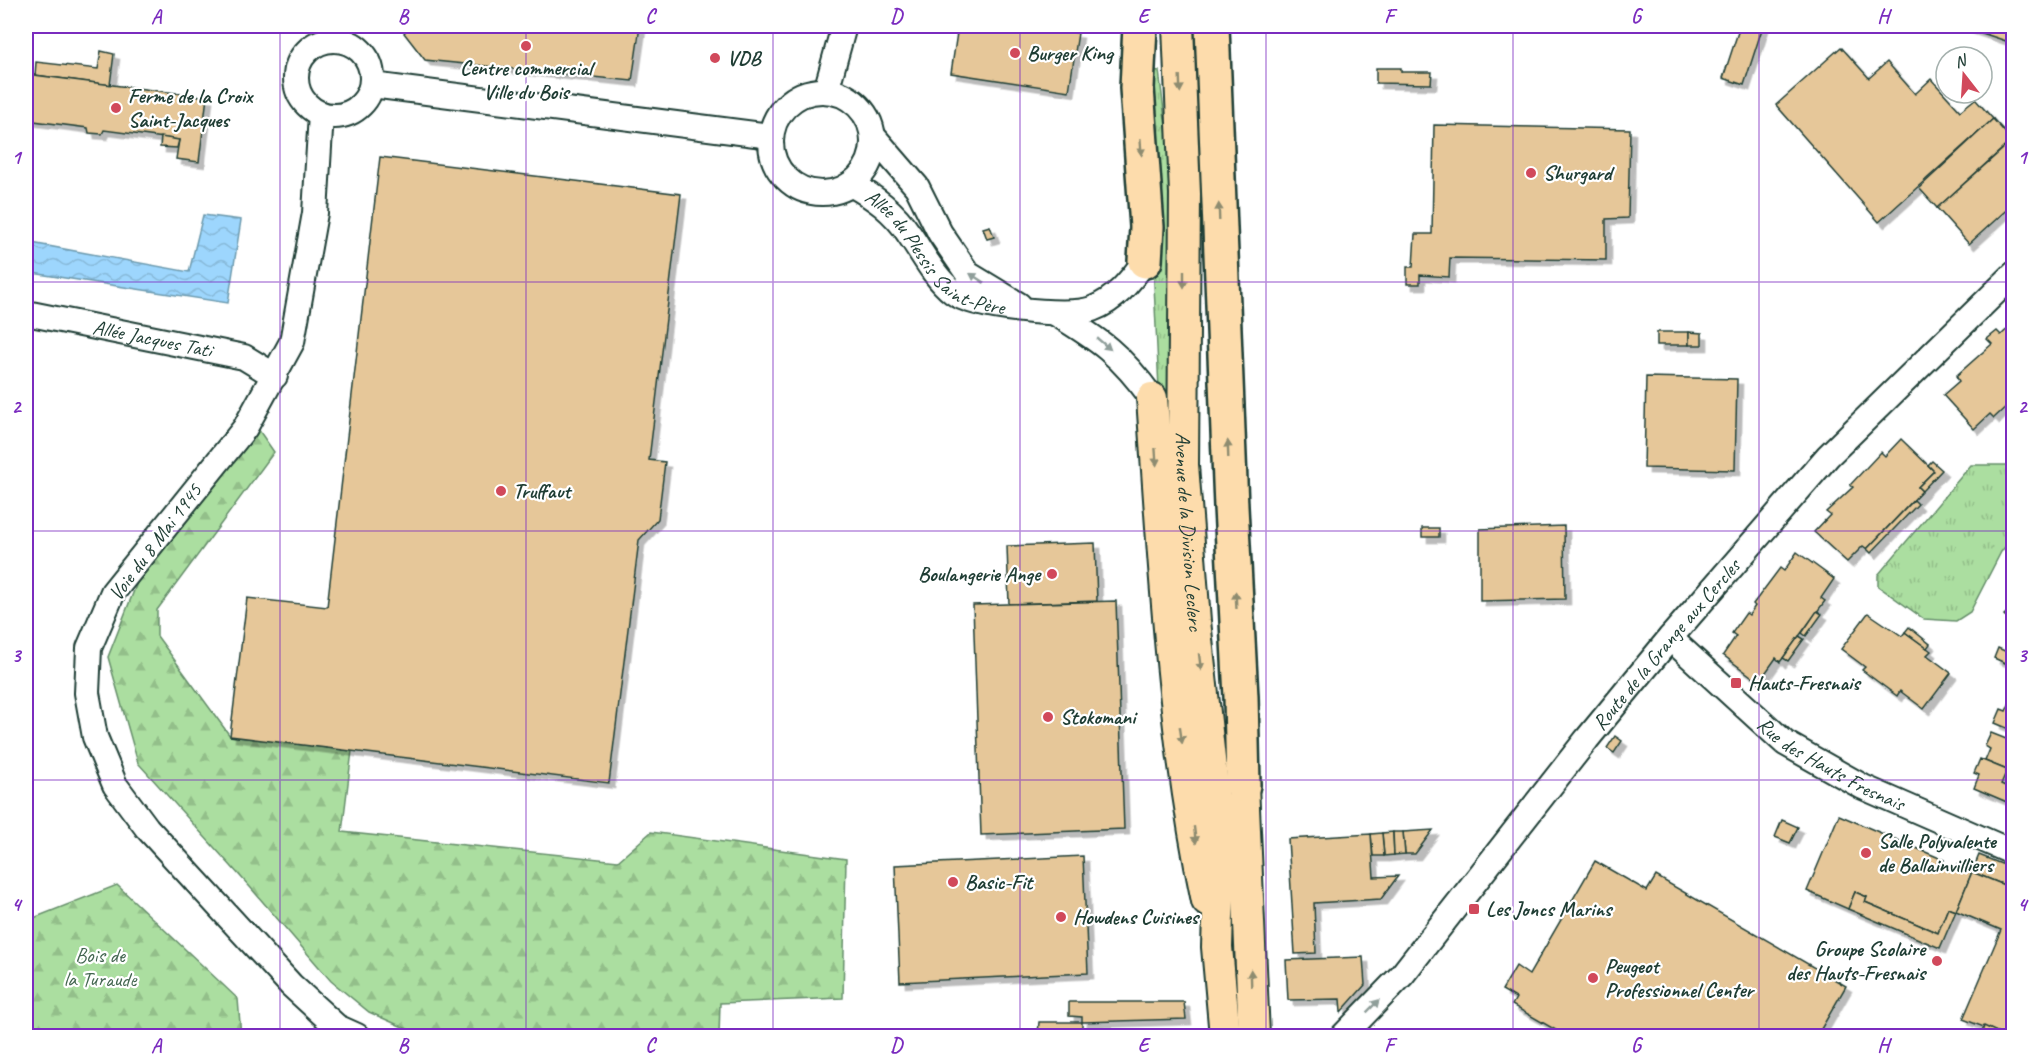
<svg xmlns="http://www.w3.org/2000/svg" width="2039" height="1062" font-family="Caveat,sans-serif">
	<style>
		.grass { fill: url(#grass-tufts); stroke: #658e6a; stroke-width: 1.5 }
		.forest { fill: url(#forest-firs); stroke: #658e6a; stroke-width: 1.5 }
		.water { fill: url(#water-waves); stroke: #6b99ad; stroke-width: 1.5 }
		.building { fill: #e6c799; stroke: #1f3d34; stroke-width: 1.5; filter: url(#shadow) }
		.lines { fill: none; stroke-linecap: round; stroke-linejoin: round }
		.minor-casing { stroke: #1f3d34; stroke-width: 28 }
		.major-casing { stroke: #1f3d34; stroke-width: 34 }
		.highway-casing { stroke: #1f3d34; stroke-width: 38 }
		.minor { stroke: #fff; stroke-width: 24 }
		.major { stroke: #fddcac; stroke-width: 30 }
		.highway { stroke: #fddcac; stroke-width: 33 }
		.oneway { fill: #8e8c70 }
		.oneway2 { fill: #8f9e9a }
		.grid { fill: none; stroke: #7b2cbf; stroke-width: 1.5; stroke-opacity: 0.55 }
		.poi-dot { fill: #d1495b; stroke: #fff; stroke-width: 2 }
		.labels { text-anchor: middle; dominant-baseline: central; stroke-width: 4.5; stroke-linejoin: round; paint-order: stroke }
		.poi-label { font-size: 21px; font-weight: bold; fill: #1f3d34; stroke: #fff; text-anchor: start }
		.street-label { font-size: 21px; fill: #1f3d34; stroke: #fff }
		.park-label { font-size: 21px; fill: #42654f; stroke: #fff }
		.neatline { fill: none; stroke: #7b2cbf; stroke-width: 2 }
		.grid-label { font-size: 20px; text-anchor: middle; font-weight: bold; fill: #7b2cbf }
	</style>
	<defs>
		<pattern id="grass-tufts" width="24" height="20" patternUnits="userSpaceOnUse" patternTransform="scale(1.5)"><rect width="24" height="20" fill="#abdea0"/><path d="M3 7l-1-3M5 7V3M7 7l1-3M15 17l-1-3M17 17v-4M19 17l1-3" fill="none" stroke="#93bf8a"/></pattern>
		<pattern id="forest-firs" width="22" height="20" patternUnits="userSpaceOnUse" patternTransform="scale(1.5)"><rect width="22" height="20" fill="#abdea0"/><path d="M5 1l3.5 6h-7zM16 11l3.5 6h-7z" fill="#93bf8a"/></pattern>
		<pattern id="water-waves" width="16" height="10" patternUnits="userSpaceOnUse" patternTransform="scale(1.5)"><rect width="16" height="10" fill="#9dd6fd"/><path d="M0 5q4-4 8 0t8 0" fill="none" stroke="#87b9d9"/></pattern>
		<filter id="shadow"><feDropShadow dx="5.5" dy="5.5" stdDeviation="0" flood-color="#0004"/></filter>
	</defs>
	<rect width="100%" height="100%" fill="#fff"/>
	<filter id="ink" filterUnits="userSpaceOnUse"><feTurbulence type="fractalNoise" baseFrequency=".0167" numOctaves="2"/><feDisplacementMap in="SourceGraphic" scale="12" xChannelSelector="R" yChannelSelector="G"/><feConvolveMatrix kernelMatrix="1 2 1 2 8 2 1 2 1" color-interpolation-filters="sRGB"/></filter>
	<g filter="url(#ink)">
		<g class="grass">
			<path d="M1151 70 1159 71 1174 192 1173 439 1165 514 1153 264Z"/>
			<path d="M1971 465H2013V537L2001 552 1970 612 1956 621 1924 619 1878 586V575Z"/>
		</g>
		<g class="forest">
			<path d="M258 429 274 452 157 610V636L230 736 352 751 342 832 618 861 651 832 846 859 843 998 720 1003 719 1036H423L369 1012 331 981 250 887 138 763 108 657 137 583Z"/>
			<path d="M117 885 238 999 241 1036H26V921Z"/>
		</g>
		<path class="water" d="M203 215 241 220 228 303 26 272V242L189 272Z"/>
		<g class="building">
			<path d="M409 26H640L632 81 425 60 404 33Z"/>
			<path d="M958 26H1030L1078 33 1069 91 951 73Z"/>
			<path d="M1740 26H1763L1744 85 1723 78Z"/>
			<path d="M1961 26H2011L2006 41Z"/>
			<path d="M2011 26H2014V44L2006 41Z"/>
			<path d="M1841 47 1869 78 1887 62 1915 94 1931 79 1960 111 1975 99 1993 119 1879 222 1776 105Z"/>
			<path d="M101 51 114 54 110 85 35 75 36 62 98 69Z"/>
			<path d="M1376 68H1401V72H1432L1431 84 1376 83Z"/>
			<path d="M26 74 207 97 199 162 176 159 179 140 104 130 102 134 89 133 88 128 26 120Z"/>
			<path d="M1993 119 2012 140 1937 208 1919 188Z"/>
			<path d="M1434 125 1630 129 1628 218 1606 219V260L1450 258 1449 277 1420 275V284H1407V267H1413L1415 234H1432Z"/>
			<path d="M161 137 179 140 177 148 160 147Z"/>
			<path d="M2014 139V203L1969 244 1937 208Z"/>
			<path d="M380 157 681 194 649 460 665 462 658 519 639 540 609 783 230 736 247 598 327 607Z"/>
			<path d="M990 226 994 237 987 239 983 228Z"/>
			<path d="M2014 323V392L2007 398 2011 402 1994 418 1990 414 1974 429 1943 395 1959 381 1956 376 1992 344 1987 339 1997 331 2001 335Z"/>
			<rect x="1657" y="332" width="32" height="13"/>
			<path d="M1689 332 1702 333V345H1689Z"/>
			<path d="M1646 377 1737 379 1735 470 1644 468Z"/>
			<path d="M1901 439 1934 471 1918 487 1922 491 1867 549 1863 546 1847 562 1814 532 1830 515 1826 512 1853 487 1850 485 1881 452 1885 456Z"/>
			<path d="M1932 461 1942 470 1922 491 1918 487 1934 471 1928 465Z"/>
			<path d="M1914 500 1918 504 1871 553 1867 549Z"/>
			<path d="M1564 526 1565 599 1480 601V529Z"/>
			<rect x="1422" y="528" width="17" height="9"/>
			<path d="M1095 543 1097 601 1009 604 1007 546Z"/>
			<path d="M1797 552 1834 579 1821 598 1825 601 1783 658 1780 662 1776 658 1759 682 1723 655 1736 636 1732 633 1746 613 1749 615 1755 606 1753 604 1780 568 1784 571Z"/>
			<path d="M1116 601 1124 829 981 835 973 605Z"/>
			<path d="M2014 606V625L2004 615Z"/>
			<path d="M1817 611 1822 614 1806 636 1802 633Z"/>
			<path d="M1868 613 1902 636 1905 632 1931 651 1927 655 1951 673 1924 709 1900 691 1897 696 1862 670 1865 667 1841 649Z"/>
			<path d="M1909 627 1930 644 1927 648 1905 632Z"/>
			<path d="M1799 636 1804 639 1788 661 1783 658Z"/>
			<path d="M1998 648 2014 655V667L1994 658Z"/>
			<path d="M2012 698H2014V731L1995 723 2001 709 2006 711Z"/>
			<path d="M1991 733 2014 742V773L1985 761 1990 749 1985 746Z"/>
			<path d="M1615 736 1622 741 1614 753 1607 748Z"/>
			<path d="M1980 759 2007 770 2001 784 2014 790V805L1974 788 1979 775 1974 773Z"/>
			<path d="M1839 815 1944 860 1943 863 1956 868 1957 865 1972 872 1956 911 1948 908 1938 933 1865 902 1867 897 1855 892 1848 909 1807 891Z"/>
			<path d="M1782 820 1798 827 1790 843 1775 837Z"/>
			<path d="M1433 830 1415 854H1405L1403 832Z"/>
			<path d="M1393 832 1394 855 1384 856 1382 833Z"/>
			<path d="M1393 832H1403L1405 854 1394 855Z"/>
			<path d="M1382 833 1384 856H1373L1371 834Z"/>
			<path d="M1371 834 1374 877 1398 876 1381 899 1314 903 1316 953 1295 954 1288 839Z"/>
			<path d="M1979 855 2014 869V889L1972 872Z"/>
			<path d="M1083 856 1088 973 900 982 895 865Z"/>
			<path d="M1595 861 1647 891 1656 876 1846 986 1817 1036H1566L1512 1005 1516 998 1502 990 1516 966 1529 975Z"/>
			<path d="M1972 872 2014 889V1036H1997L1995 1035 1997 1032 1963 1019 2001 930 1956 911Z"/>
			<path d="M1855 892 1867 897 1865 902 1938 933 1948 908 1956 911 1940 948 1848 909Z"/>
			<path d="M1363 957 1365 985 1341 1012 1340 999 1288 1000 1286 960Z"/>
			<path d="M1069 1002H1184L1186 1019 1082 1022V1017L1069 1016Z"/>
			<path d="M1039 1022H1082V1034H1038Z"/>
			<path d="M1984 1026 1997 1032 1995 1035 1997 1036H1981Z"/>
		</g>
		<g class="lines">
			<defs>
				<g id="minor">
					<circle cx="334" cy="78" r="38"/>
					<path d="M372 85 771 136"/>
					<path d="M826 91 844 26"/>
					<circle cx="822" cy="142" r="51"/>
					<path d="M321 114 315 213 292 342 245 428 113 592 89 648 87 693 95 737 115 785 147 828 291 985 337 1027 357 1036"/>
					<path d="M873 136 917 187 940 233 968 274 1019 305"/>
					<path id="s1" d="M851 184C874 197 894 211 909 234 923 254 934 277 953 292 973 308 1068 318 1092 309 1116 300 1130 281 1145 261"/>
					<path id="s2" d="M26 313 244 357 275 376"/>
					<path d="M1055 313C1101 341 1120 354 1152 398"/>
					<path id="s3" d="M1670 638 1785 743 1863 787 2014 853"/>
					<path id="s4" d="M1343 1036 1402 975 1587 739 1670 638 1828 456 2014 274"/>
				</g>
				<g id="major">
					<path id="s5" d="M1178 26 1185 194 1183 465 1195 621 1220 851 1217 947 1225 1036"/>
					<path d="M1152 398C1164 566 1172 735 1207 901"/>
					<path d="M1243 785 1254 1036"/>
				</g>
				<g id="highway">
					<path d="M1140 26 1137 88 1147 227 1145 261"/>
					<path d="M1212 26 1231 507 1241 697 1243 785"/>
				</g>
			</defs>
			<use href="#minor" class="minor-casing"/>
			<use href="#major" class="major-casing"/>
			<use href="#highway" class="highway-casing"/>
			<use href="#minor" class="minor"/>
			<use href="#major" class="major"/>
			<use href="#highway" class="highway"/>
		</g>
		<defs><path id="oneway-solid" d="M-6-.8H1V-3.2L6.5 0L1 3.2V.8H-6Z" transform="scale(1.5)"/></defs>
		<g class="oneway">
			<use href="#oneway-solid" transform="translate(1180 84) rotate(88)"/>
			<use href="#oneway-solid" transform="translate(1141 147) rotate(86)"/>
			<use href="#oneway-solid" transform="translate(1219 212) rotate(-92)"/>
			<use href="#oneway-solid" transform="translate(1184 279) rotate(90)"/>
			<use href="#oneway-solid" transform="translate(1228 449) rotate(-92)"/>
			<use href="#oneway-solid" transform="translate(1156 457) rotate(86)"/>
			<use href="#oneway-solid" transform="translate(1236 600) rotate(-93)"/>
			<use href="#oneway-solid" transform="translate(1200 662) rotate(83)"/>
			<use href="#oneway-solid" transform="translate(1181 735) rotate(82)"/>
			<use href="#oneway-solid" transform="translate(1195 835) rotate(83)"/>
			<use href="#oneway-solid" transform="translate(1251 978) rotate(-92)"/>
		</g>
		<g class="oneway2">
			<use href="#oneway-solid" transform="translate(977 278) rotate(-147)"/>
			<use href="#oneway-solid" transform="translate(1104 344) rotate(40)"/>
			<use href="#oneway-solid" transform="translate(1373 1006) rotate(-45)"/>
		</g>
	</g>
	<path class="grid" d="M280 26V1036M526 26V1036M773 26V1036M1020 26V1036M1266 26V1036M1513 26V1036M1759 26V1036M26 282H2014M26 531H2014M26 780H2014"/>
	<g class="poi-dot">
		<circle cx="526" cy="46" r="6"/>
		<circle cx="1015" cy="53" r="6"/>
		<circle cx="715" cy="58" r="6"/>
		<circle cx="116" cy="108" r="6"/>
		<circle cx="1531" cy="173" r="6"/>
		<circle cx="501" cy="491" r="6"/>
		<circle cx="1052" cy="574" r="6"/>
		<rect x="1730" y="677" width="12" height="12" rx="3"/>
		<circle cx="1048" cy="717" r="6"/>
		<circle cx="1866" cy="853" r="6"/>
		<circle cx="953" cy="882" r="6"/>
		<rect x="1468" y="903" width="12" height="12" rx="3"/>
		<circle cx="1061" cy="917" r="6"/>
		<circle cx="1937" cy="961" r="6"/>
		<circle cx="1593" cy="978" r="6"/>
	</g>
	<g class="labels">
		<g class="poi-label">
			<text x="1027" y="53">Burger King</text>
			<text x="727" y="58">VDB</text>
			<text x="526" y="68" text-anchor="middle">Centre commercial<tspan x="526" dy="24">Ville du Bois</tspan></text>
			<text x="128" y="96">Ferme de la Croix<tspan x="128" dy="24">Saint-Jacques</tspan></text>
			<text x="1543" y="173">Shurgard</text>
			<text x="513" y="491">Truffaut</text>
			<text x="1040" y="574" text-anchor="end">Boulangerie Ange</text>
			<text x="1748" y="683">Hauts-Fresnais</text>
			<text x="1060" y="717">Stokomani</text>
			<text x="1878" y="841">Salle Polyvalente<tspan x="1878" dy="24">de Ballainvilliers</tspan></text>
			<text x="965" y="882">Basic-Fit</text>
			<text x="1486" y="909">Les Joncs Marins</text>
			<text x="1073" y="917">Howdens Cuisines</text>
			<text x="1925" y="949" text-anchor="end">Groupe Scolaire<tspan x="1925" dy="24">des Hauts-Fresnais</tspan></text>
			<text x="1605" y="966">Peugeot<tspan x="1605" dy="24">Professionnel Center</tspan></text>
		</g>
		<g class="street-label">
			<text stroke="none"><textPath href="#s1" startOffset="112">Allée du Plessis Saint-Père</textPath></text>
			<text stroke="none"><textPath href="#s2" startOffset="129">Allée Jacques Tati</textPath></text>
			<text stroke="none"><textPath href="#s5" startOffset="506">Avenue de la Division Leclerc</textPath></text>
			<text transform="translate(155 542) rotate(-53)">Voie du 8 Mai 1945</text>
			<text stroke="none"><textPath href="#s4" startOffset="508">Route de la Grange aux Cercles</textPath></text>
			<text stroke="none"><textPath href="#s3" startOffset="206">Rue des Hauts Fresnais</textPath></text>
		</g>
		<g class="park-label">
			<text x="100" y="955">Bois de<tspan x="100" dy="24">la Turaude</tspan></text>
		</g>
	</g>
	<rect width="2039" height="1062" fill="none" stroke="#fff" stroke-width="66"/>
	<g transform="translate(1964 75) rotate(343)"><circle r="28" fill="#ffffff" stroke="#a5b1ae" stroke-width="1.5"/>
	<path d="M0-4.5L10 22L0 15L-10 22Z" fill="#d1495b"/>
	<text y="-9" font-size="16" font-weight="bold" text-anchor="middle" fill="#1f3d34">N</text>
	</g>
	<rect x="33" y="33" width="1973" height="996" class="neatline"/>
	<g class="grid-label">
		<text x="156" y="23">A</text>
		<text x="403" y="23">B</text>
		<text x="650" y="23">C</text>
		<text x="896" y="23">D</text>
		<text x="1143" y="23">E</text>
		<text x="1389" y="23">F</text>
		<text x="1636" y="23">G</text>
		<text x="1883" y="23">H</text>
		<text x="16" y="164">1</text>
		<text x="2022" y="164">1</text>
		<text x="16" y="413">2</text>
		<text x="2022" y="413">2</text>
		<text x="16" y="662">3</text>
		<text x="2022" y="662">3</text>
		<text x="16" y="911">4</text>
		<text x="2022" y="911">4</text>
		<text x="156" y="1052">A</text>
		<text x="403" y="1052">B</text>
		<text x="650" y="1052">C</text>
		<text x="896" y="1052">D</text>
		<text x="1143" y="1052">E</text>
		<text x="1389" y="1052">F</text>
		<text x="1636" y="1052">G</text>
		<text x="1883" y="1052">H</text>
	</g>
</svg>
